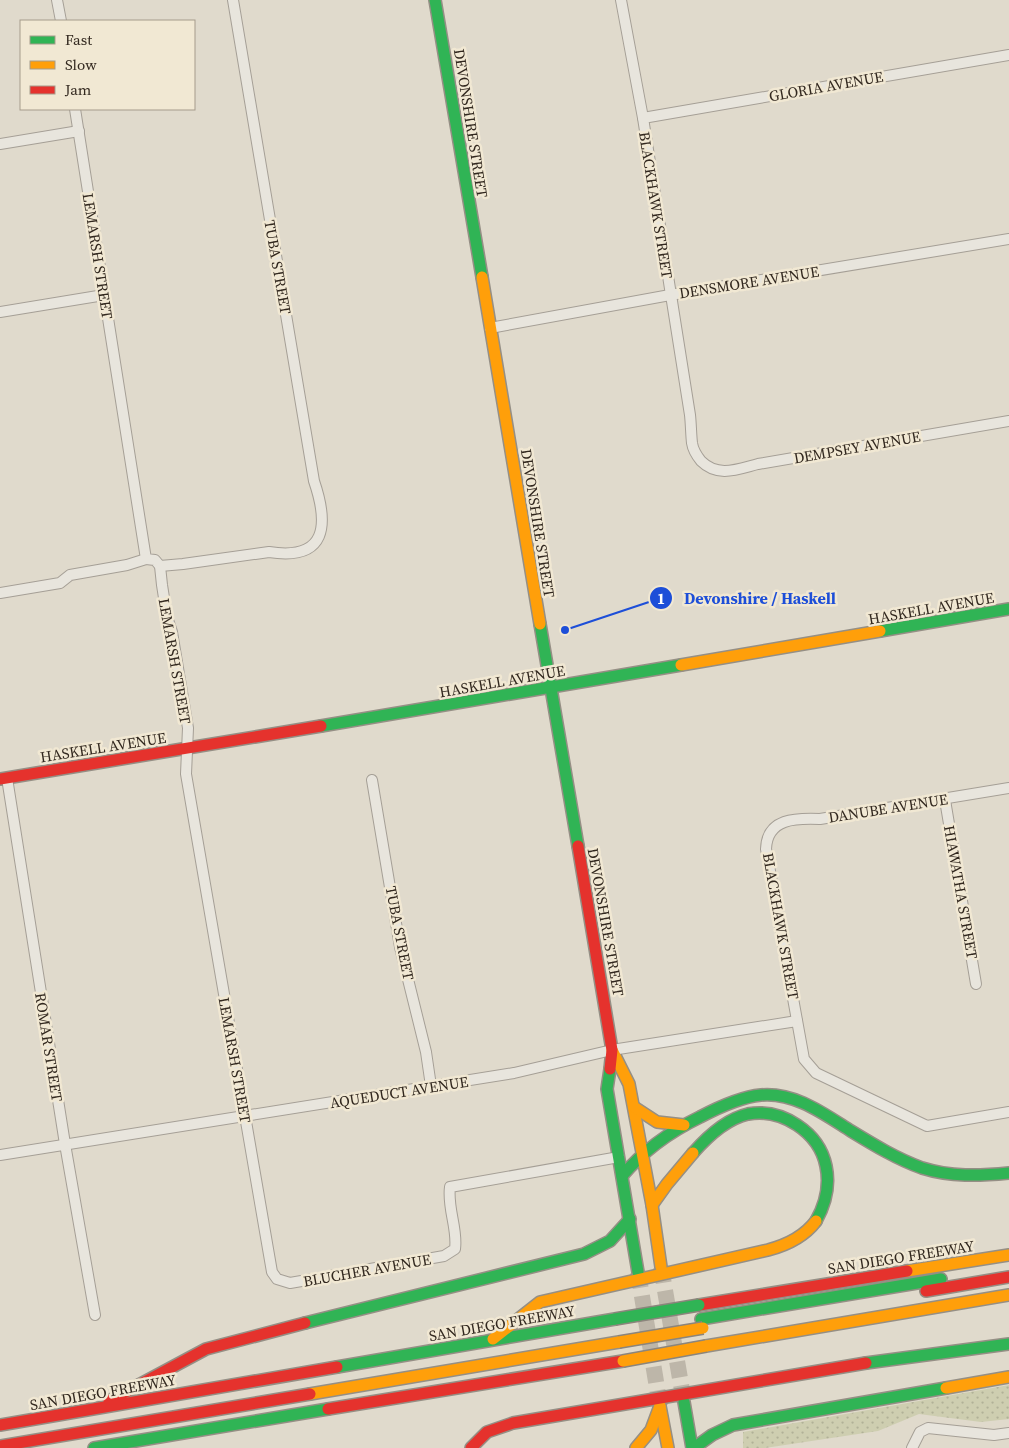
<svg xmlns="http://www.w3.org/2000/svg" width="1009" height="1448" font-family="'Source Serif 4',serif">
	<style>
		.garden { fill: url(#garden-dots) }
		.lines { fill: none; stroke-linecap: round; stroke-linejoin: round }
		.primary-tunnel { stroke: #bdb6a9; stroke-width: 16; stroke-dasharray: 16 8; stroke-linecap: butt }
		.street-casing { stroke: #a59f96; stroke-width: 12 }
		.fast-casing { stroke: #958f85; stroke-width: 14 }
		.slow-casing { stroke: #958f85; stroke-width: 14 }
		.jam-casing { stroke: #958f85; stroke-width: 14 }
		.street { stroke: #e8e5dd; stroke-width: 10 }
		.fast { stroke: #30b455; stroke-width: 11 }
		.slow { stroke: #ff9f0a; stroke-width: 11 }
		.jam { stroke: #e5322d; stroke-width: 11 }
		.fast-bridge-casing { stroke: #8b857c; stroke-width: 14; stroke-linecap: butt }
		.slow-bridge-casing { stroke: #8b857c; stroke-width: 14; stroke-linecap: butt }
		.fast-bridge { stroke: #30b455; stroke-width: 11 }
		.slow-bridge { stroke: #ff9f0a; stroke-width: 11 }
		.labels { text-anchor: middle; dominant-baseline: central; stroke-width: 5; stroke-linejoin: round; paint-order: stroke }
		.street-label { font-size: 15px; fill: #32281f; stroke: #f1e8d3 }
		.leader { fill: none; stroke: #1d4ed8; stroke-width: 2 }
		.callout-dot { fill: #1d4ed8; stroke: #f1e8d3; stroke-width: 2 }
		.mark-label { font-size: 15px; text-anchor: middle; font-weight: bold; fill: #fff }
		.callout-label { font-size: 16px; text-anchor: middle; font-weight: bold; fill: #1d4ed8; stroke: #f1e8d3; stroke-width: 5; stroke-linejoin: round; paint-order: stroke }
	</style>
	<defs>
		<pattern id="garden-dots" width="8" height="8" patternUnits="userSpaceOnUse" patternTransform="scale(1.25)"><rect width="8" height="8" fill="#ceceb0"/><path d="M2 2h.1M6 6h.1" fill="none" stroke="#b1b197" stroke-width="1.8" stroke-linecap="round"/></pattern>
	</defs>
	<rect width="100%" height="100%" fill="#e0dacc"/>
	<path class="garden" d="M1009 1385V1419L981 1422 919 1414 878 1431 765 1448H743V1432Z"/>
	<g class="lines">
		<g class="primary-tunnel">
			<path d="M661 1267 684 1402"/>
			<path d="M638 1272 660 1406"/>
		</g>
		<defs>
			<g id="street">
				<path d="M57 0 61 21"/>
				<path d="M621 0 643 118 690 415C691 424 691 434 692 443 693 450 697 456 701 461 718 478 738 469 758 464L1009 421"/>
				<path d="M75 109 146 559 155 560 160 566 162 585 167 617 172 632 188 728 186 774 272 1272 277 1279 290 1283 444 1256 455 1249C458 1229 447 1208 450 1187L619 1157"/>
				<path d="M643 118 1009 55"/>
				<path d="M0 144 79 131"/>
				<path d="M0 312 104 295"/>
				<path d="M490 328 670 295 1009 239"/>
				<path d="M160 566 183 564 269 552C327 561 329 525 314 481L233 0"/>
				<path d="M0 593 60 583 70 575 127 565 146 559"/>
				<path d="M7 778 65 1144 95 1315"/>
				<path d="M372 780 400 947 426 1052 431 1086"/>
				<path d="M1009 788 820 819C796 818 767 818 766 849L804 1059 816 1073 927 1126 1009 1112"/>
				<path d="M945 800 976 984"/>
				<path d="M0 1155 514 1073 612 1050 797 1021"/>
				<path d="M912 1448 920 1432 928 1428 994 1435 1009 1433"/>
			</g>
			<g id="fast">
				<path d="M435 0 482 277"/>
				<path d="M540 624 578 846"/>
				<path d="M880 631 1009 609"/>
				<path d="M321 726 681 665"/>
				<path d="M610 1069 607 1089 638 1272"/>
				<path d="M693 1153C707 1137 726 1119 748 1114 782 1108 819 1132 826 1166 830 1185 825 1205 816 1221"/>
				<path d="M622 1176C644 1150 669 1132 700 1117 719 1107 740 1097 761 1095 795 1092 824 1114 851 1131 874 1145 897 1159 922 1168 951 1177 979 1176 1009 1173"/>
				<path d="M701 1319 941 1279"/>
				<path d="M305 1323 584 1254 610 1241 630 1219"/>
				<path d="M866 1363 1009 1344"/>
				<path d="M337 1367 615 1319"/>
				<path d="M684 1402 692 1448"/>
				<path d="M94 1448 328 1409"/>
				<path d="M694 1448 712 1435 733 1425 946 1388"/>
			</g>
			<g id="slow">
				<path d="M482 277 540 624"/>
				<path d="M681 665 880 631"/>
				<path d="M612 1050 629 1084 652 1205 661 1267"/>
				<path d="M634 1107 657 1122 684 1125"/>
				<path d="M652 1205 667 1184 693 1153"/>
				<path d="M907 1271 1009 1255"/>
				<path d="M493 1339 540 1302 768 1250C787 1245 804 1237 816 1221"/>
				<path d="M706 1346 1009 1295"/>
				<path d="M946 1388 1009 1377"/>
				<path d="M310 1394 619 1342"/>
				<path d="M660 1406 668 1448"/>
				<path d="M636 1448 651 1430 660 1406"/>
			</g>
			<g id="jam">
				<path d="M0 779 321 726"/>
				<path d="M578 846 612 1050 610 1069"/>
				<path d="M926 1291 1009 1277"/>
				<path d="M699 1305 907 1271"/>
				<path d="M109 1401 206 1349 305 1323"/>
				<path d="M328 1409 623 1361"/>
				<path d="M0 1425 337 1367"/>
				<path d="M0 1446 310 1394"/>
				<path d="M471 1448 487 1432 513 1423 866 1363"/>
			</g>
		</defs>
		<use href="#street" class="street-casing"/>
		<use href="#fast" class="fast-casing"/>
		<use href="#slow" class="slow-casing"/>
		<use href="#jam" class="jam-casing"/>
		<use href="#street" class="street"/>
		<use href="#fast" class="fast"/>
		<use href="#slow" class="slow"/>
		<use href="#jam" class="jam"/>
		<defs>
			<path id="fast-bridge" d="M615 1319 699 1305"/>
			<g id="slow-bridge">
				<path d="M619 1342 703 1328"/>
				<path d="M623 1361 706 1346"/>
			</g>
		</defs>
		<use href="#fast-bridge" class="fast-bridge-casing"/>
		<use href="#slow-bridge" class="slow-bridge-casing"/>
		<use href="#fast-bridge" class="fast-bridge"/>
		<use href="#slow-bridge" class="slow-bridge"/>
	</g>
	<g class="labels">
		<g class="street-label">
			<text transform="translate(826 86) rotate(-10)">GLORIA AVENUE</text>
			<text transform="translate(471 123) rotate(81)">DEVONSHIRE STREET</text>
			<text transform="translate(656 205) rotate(81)">BLACKHAWK STREET</text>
			<text transform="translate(98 256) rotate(81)">LEMARSH STREET</text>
			<text transform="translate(278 267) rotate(80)">TUBA STREET</text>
			<text transform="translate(749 282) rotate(-9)">DENSMORE AVENUE</text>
			<text transform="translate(857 447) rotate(-10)">DEMPSEY AVENUE</text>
			<text transform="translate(538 523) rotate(81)">DEVONSHIRE STREET</text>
			<text transform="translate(931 608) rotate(-10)">HASKELL AVENUE</text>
			<text transform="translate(175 661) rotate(80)">LEMARSH STREET</text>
			<text transform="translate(502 681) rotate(-10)">HASKELL AVENUE</text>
			<text transform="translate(103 747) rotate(-9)">HASKELL AVENUE</text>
			<text transform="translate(888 808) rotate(-9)">DANUBE AVENUE</text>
			<text transform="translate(961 892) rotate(80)">HIAWATHA STREET</text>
			<text transform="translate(606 922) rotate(80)">DEVONSHIRE STREET</text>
			<text transform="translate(781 926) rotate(80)">BLACKHAWK STREET</text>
			<text transform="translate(400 933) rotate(79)">TUBA STREET</text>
			<text transform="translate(49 1047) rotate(81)">ROMAR STREET</text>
			<text transform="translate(235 1060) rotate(80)">LEMARSH STREET</text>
			<text transform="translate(399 1092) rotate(-9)">AQUEDUCT AVENUE</text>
			<text transform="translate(901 1257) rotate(-9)">SAN DIEGO FREEWAY</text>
			<text transform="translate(367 1270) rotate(-10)">BLUCHER AVENUE</text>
			<text transform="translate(502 1323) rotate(-10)">SAN DIEGO FREEWAY</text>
			<text transform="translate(103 1392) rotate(-10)">SAN DIEGO FREEWAY</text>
		</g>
	</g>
	<path class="leader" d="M565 630L661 598"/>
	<g class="callout-dot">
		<circle cx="565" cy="630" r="5"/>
		<circle cx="661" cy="598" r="12"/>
	</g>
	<g class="mark-label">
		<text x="661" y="604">1</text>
	</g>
	<g class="callout-label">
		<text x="760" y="604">Devonshire / Haskell</text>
	</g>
	<rect x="20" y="20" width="175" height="90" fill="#f1e8d3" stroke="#a59b8b"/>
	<rect x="30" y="36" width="25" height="8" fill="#30b455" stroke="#a59b8b"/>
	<text x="65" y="45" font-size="15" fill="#32281f">Fast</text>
	<rect x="30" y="61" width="25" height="8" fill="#ff9f0a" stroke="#a59b8b"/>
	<text x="65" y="70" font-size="15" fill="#32281f">Slow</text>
	<rect x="30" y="86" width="25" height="8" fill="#e5322d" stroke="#a59b8b"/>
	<text x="65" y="95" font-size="15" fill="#32281f">Jam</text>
</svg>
